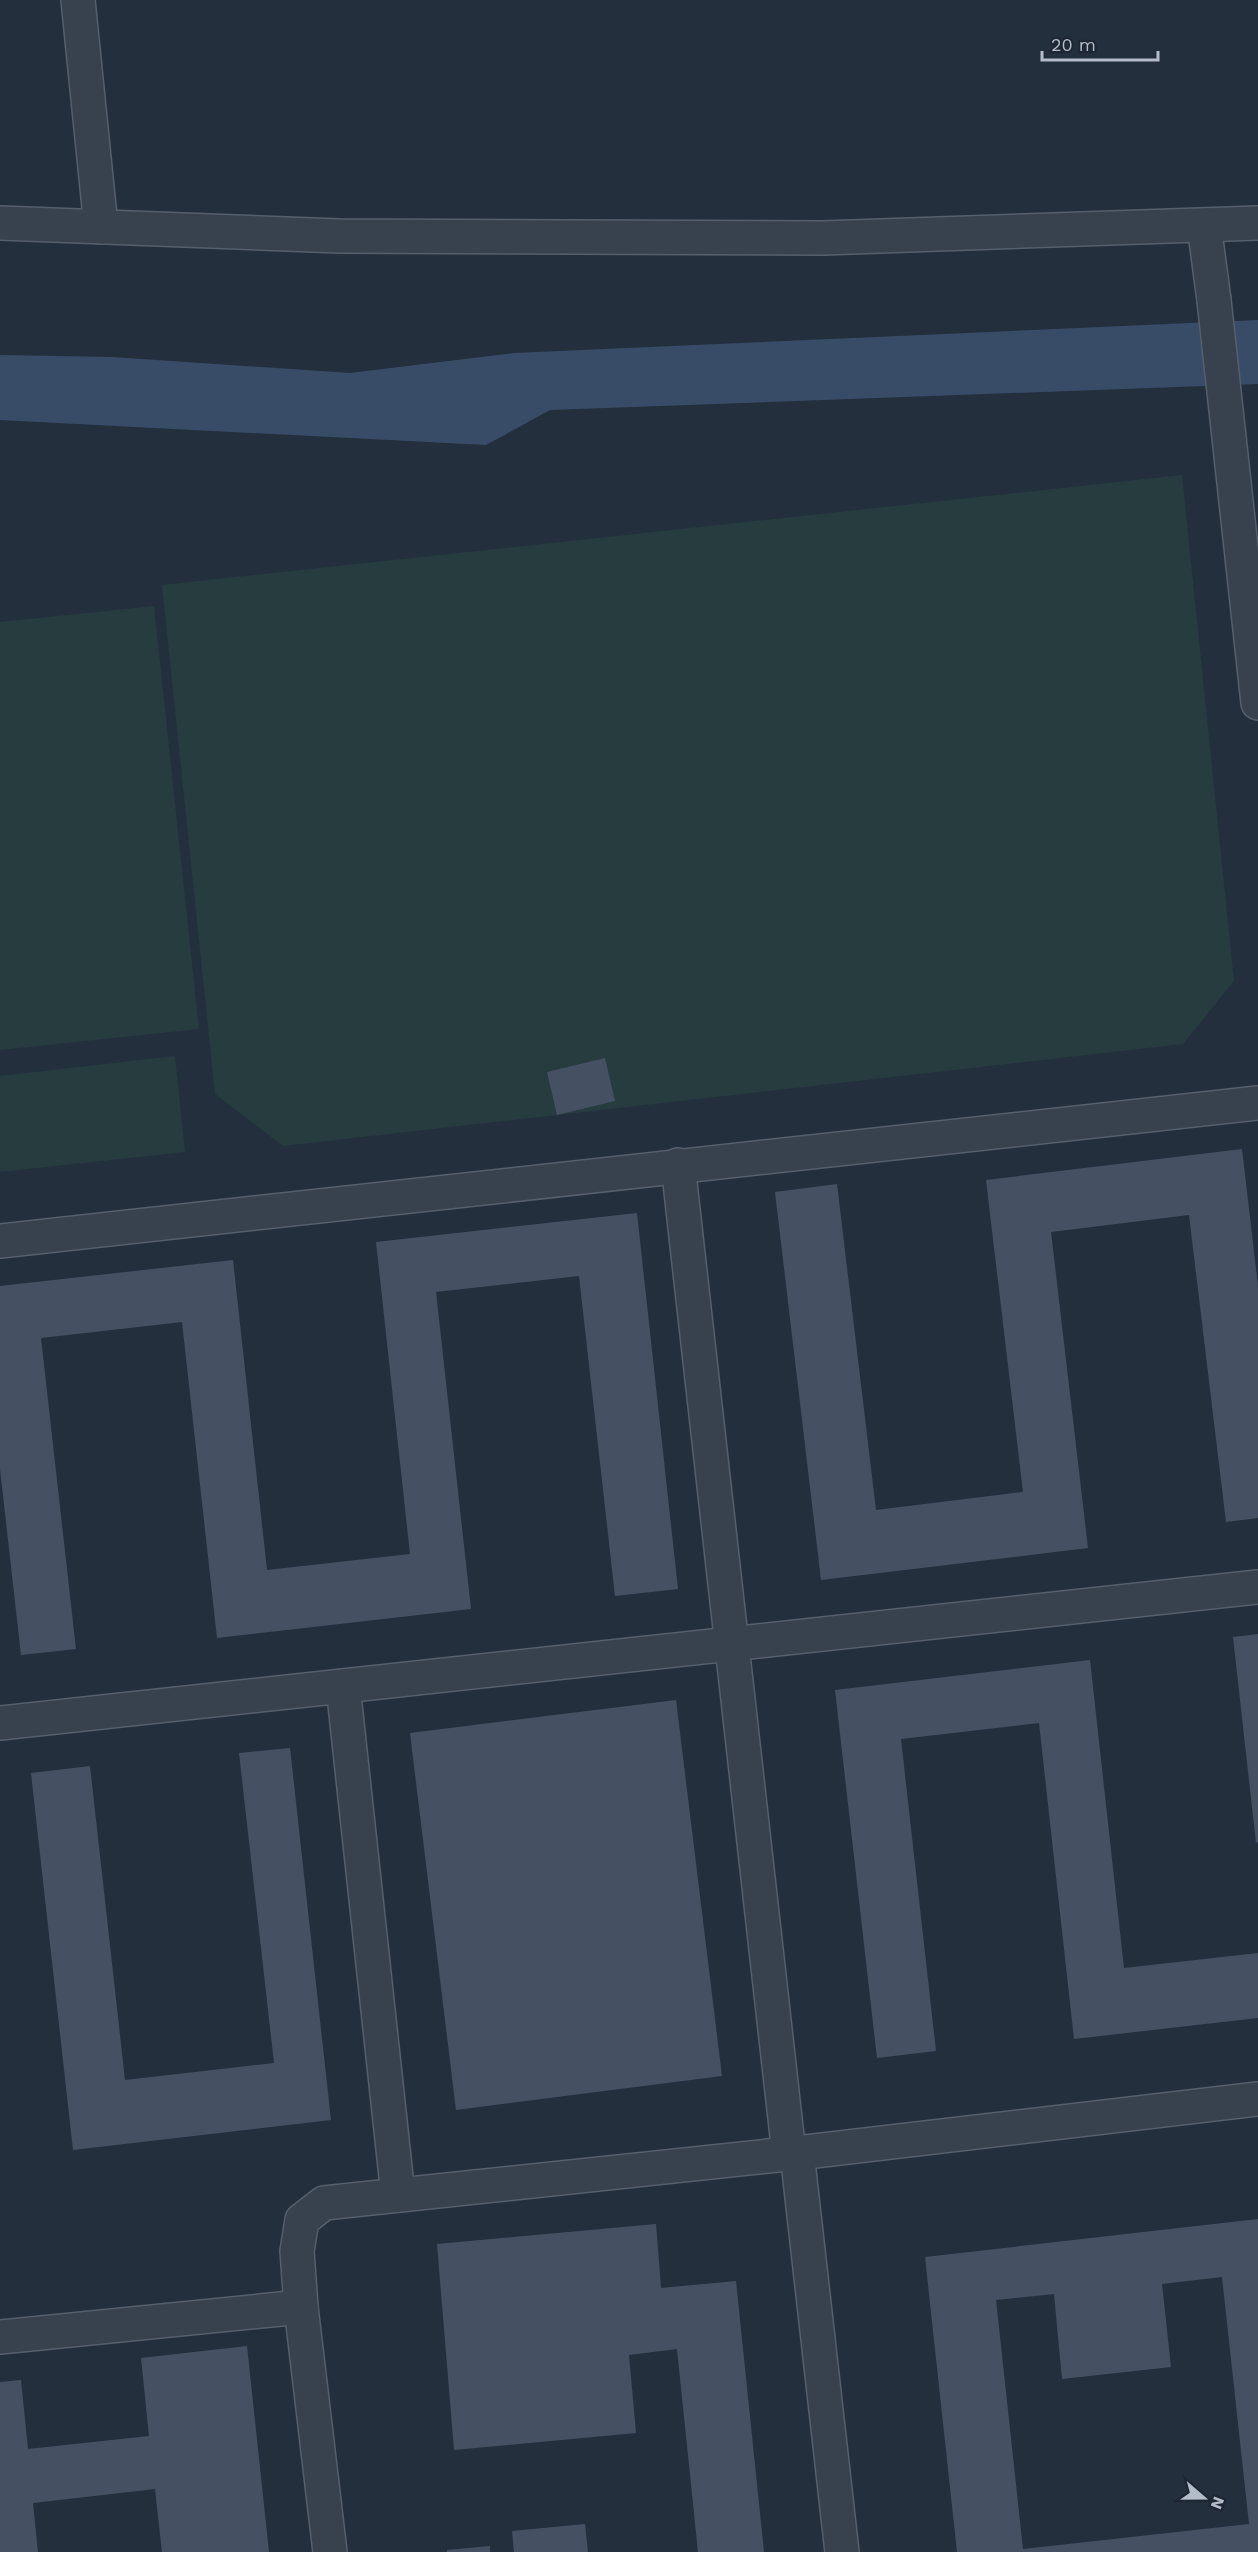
<svg xmlns="http://www.w3.org/2000/svg" width="1258" height="2552" font-family="'Work Sans',sans-serif">
	<style>
		.green { fill: #263c3f }
		.water { fill: #394c67 }
		.building { fill: #455162; fill-rule: evenodd }
		.lines { fill: none; stroke-linecap: round; stroke-linejoin: round }
		.minor-casing { stroke: #565f6c; stroke-width: 36 }
		.tertiary-casing { stroke: #565f6c; stroke-width: 36 }
		.minor { stroke: #38414e; stroke-width: 33 }
		.tertiary { stroke: #38414e; stroke-width: 33 }
	</style>
	<rect width="100%" height="100%" fill="#242f3e"/>
	<g class="green">
		<path d="M1182 475 1234 981 1183 1044 283 1146 215 1094 162 585Z"/>
		<path d="M154 606 199 1029 0 1050V622Z"/>
		<path d="M175 1056 185 1152 0 1172V1076Z"/>
	</g>
	<path class="water" d="M1258 320V384L550 410 486 445 0 420V355L112 357 350 373 514 353Z"/>
	<g class="building">
		<path d="M605 1058 615 1101 557 1115 547 1072Z"/>
		<path d="M1242 1149 1258 1286V1518L1226 1522 1189 1215 1051 1232 1088 1548 821 1580 775 1192 837 1184 876 1510 1023 1492 986 1180Z"/>
		<path d="M637 1213 678 1589 615 1596 579 1276 436 1292 471 1609 217 1638 182 1322 41 1338 76 1649 21 1655 0 1469V1286L233 1260 267 1570 410 1554 376 1242Z"/>
		<path d="M1258 1634V1842L1256 1843 1233 1637Z"/>
		<path d="M1090 1660 1124 1968 1258 1953V2018L1074 2039 1039 1723 901 1739 936 2051 877 2058 835 1690Z"/>
		<path d="M676 1700 722 2076 456 2110 410 1733Z"/>
		<path d="M290 1748 331 2120 73 2150 31 1773 90 1766 125 2080 274 2063 239 1753Z"/>
		<path d="M1258 2219V2552H957L925 2257ZM1222 2277 1249 2524 1023 2549 996 2300 1054 2294 1062 2379 1171 2367 1162 2284Z"/>
		<path d="M656 2224 661 2288 736 2281 764 2552H698L677 2349 629 2355 636 2433 454 2450 437 2244Z"/>
		<path d="M247 2346 269 2552H162L155 2489 33 2503 38 2552H0V2382L21 2380 28 2449 149 2436 141 2358Z"/>
		<path d="M585 2524 588 2552H514L512 2531Z"/>
		<path d="M490 2546V2552H447V2550Z"/>
	</g>
	<g class="lines">
		<defs>
			<g id="minor">
				<path d="M1214 300 1258 703"/>
				<path d="M678 1165 789 2154"/>
				<path d="M0 1241 1258 1103"/>
				<path d="M343 1686 1258 1587"/>
				<path d="M0 1723 343 1686 398 2195"/>
				<path d="M797 2153 842 2552"/>
				<path d="M0 2337 301 2307"/>
				<path d="M330 2552 301 2307 297 2251 302 2220 324 2203 797 2153 1258 2099"/>
			</g>
			<g id="tertiary">
				<path d="M78 0 101 227"/>
				<path d="M0 223 339 236 823 238 1258 223"/>
				<path d="M1204 225 1214 300"/>
			</g>
		</defs>
		<use href="#minor" class="minor-casing"/>
		<use href="#tertiary" class="tertiary-casing"/>
		<use href="#minor" class="minor"/>
		<use href="#tertiary" class="tertiary"/>
	</g>
	<g transform="translate(1204 2498) rotate(110)" stroke="#1d2633" stroke-width="4.5" paint-order="stroke">
	<path d="M0-4.5L10 22L0 15L-10 22Z" fill="#b4bcc9"/>
	<text y="-9" font-size="16" font-weight="bold" text-anchor="middle" fill="#b4bcc9">N</text>
	</g>
	<path d="M1042 51v9h116v-9" fill="none" stroke="#b4bcc9" stroke-width="3"/>
	<text x="1051" y="51" font-size="18" fill="#b4bcc9" stroke="#1d2633" stroke-width="4.5" paint-order="stroke">20 m</text>
</svg>
